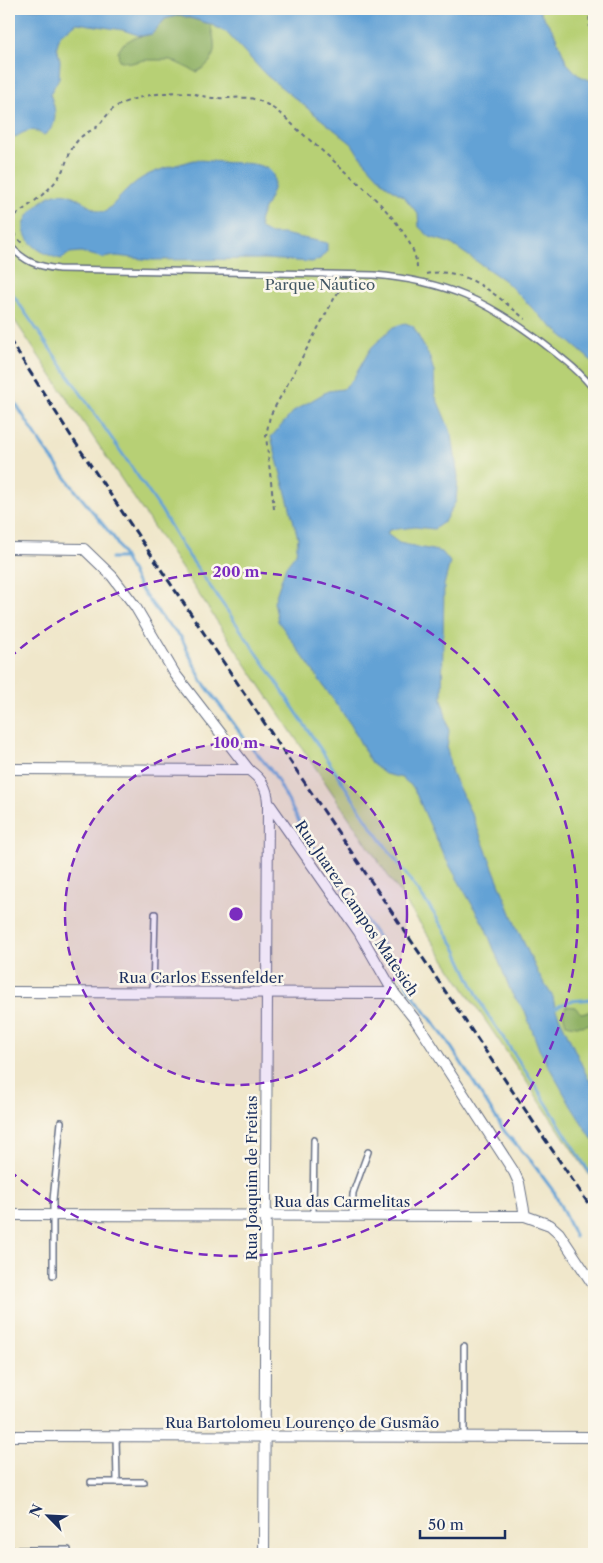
<svg xmlns="http://www.w3.org/2000/svg" width="603" height="1563" font-family="'Libre Caslon Text',serif">
	<style>
		.green { fill: #b7d075; stroke: #69806a }
		.forest { fill: #91b266; stroke: #567062 }
		.water { fill: #63a2d5; stroke: #3f689a }
		.lines { fill: none; stroke-linecap: round; stroke-linejoin: round }
		.stream { stroke: #63a2d5; stroke-width: 3 }
		.service-casing { stroke: #666f84; stroke-width: 8 }
		.minor-casing { stroke: #666f84; stroke-width: 12 }
		.path { stroke: #666f84; stroke-width: 2; stroke-dasharray: 4 4; stroke-linecap: butt }
		.service { stroke: #fff; stroke-width: 5 }
		.minor { stroke: #fff; stroke-width: 10 }
		.rail { stroke: #1b2f5e; stroke-width: 3; stroke-dasharray: 8 4; stroke-linecap: butt }
		.ring { fill: none; stroke: #7b2cbf; stroke-width: 2.5; stroke-dasharray: 9 6 }
		.labels { text-anchor: middle; dominant-baseline: central; stroke-width: 5; stroke-linejoin: round; paint-order: stroke }
		.park-label { font-size: 15px; fill: #425764; stroke: #fbf7ec }
		.street-label { font-size: 15px; fill: #1b2f5e; stroke: #fbf7ec }
		.centre { fill: #7b2cbf; stroke: #fbf7ec; stroke-width: 2.5 }
		.ring-label { font-size: 15px; text-anchor: middle; font-weight: bold; fill: #7b2cbf; stroke: #fbf7ec; stroke-width: 5; stroke-linejoin: round; paint-order: stroke }
	</style>
	<rect width="100%" height="100%" fill="#fbf7ec"/>
	<filter id="ink" filterUnits="userSpaceOnUse"><feTurbulence type="fractalNoise" baseFrequency=".02" numOctaves="2"/><feDisplacementMap in="SourceGraphic" scale="10" xChannelSelector="R" yChannelSelector="G"/><feConvolveMatrix kernelMatrix="1 2 1 2 8 2 1 2 1" color-interpolation-filters="sRGB"/></filter>
	<filter id="wash" filterUnits="userSpaceOnUse"><feTurbulence type="fractalNoise" baseFrequency=".0096" numOctaves="4" result="noise"/><feDisplacementMap in="SourceGraphic" scale="20" xChannelSelector="R" yChannelSelector="G"/><feGaussianBlur stdDeviation="1.12" result="paint"/><feColorMatrix in="noise" values="0 0 0 0 0 0 0 0 0 0 0 0 0 0 0 0 0 1.4 0 .05"/><feComposite in="paint" operator="in"/></filter>
	<g filter="url(#wash)">
		<rect width="100%" height="100%" fill="#f0e7cb"/>
		<path class="green" d="M9 9H594V1182L9 312Z"/>
		<g class="forest">
			<path d="M180 15 210 24C216 44 219 62 196 72L171 60H145L131 63 119 60 118 52 123 44 133 38 152 34 165 19Z"/>
			<path d="M566 1006 575 1007 581 1013 594 1011V1022C584 1027 577 1027 566 1024L563 1014Z"/>
		</g>
		<g class="water">
			<path d="M9 9H538L554 32 567 63 578 75 594 82V363L540 316 505 281 450 243 430 237 419 227 418 214 405 198 385 184 359 155 352 144 266 75 226 32 210 24 180 15 165 19 152 34 141 36 123 30 77 23 60 35 57 46 60 61 59 78 50 94C56 109 59 126 44 135 29 125 23 134 9 140Z"/>
			<path d="M194 160C203 160 212 161 221 162 235 164 276 159 274 182 274 195 262 209 259 222L261 229 270 234H283L327 243V251L320 259 312 262 265 259 152 260 116 256 103 258 81 252 70 253 61 259C35 253 8 231 36 207 41 202 48 196 55 194 76 189 87 211 105 212 116 203 124 191 136 182 152 170 174 166 194 160Z"/>
			<path d="M405 323 413 326 430 358 434 372 435 395 452 435 458 477 456 501 444 522 434 529 415 527 389 530 387 534 399 543 442 552 450 562 444 585 442 699 449 731 447 749 452 774 473 817 516 926 539 975 553 997 555 1008 587 1076 594 1087V1142L571 1106 539 1049 525 1011 512 994 485 927 443 854 413 787 402 778 385 774 371 763 351 725 278 621 274 602 286 566 296 553 298 538 271 437 295 410 328 391 343 389 353 379 371 348 393 327Z"/>
		</g>
		<g class="lines">
			<g class="stream">
				<path d="M9 289 161 510 184 549 266 666 371 826 431 909 454 945 484 1009 537 1088 594 1180"/>
				<path d="M9 393 42 445 75 490 114 538 140 588 163 619 181 637 202 681 245 739 274 774 306 835 380 940 410 991 448 1042 505 1132 531 1161 554 1192 575 1237"/>
				<path d="M111 558H123"/>
				<path d="M555 1008 570 1001 594 999"/>
			</g>
		</g>
	</g>
	<g filter="url(#ink)">
		<g class="lines">
			<defs>
				<g id="service">
					<path d="M9 245C25 262 36 266 59 269L374 275C446 281 488 301 544 344 562 358 581 372 594 390"/>
					<path d="M153 992 155 914"/>
					<path d="M313 1215 314 1140"/>
					<path d="M352 1215 353 1193 368 1152"/>
					<path d="M53 1275V1200L61 1122"/>
					<path d="M116 1436 117 1482"/>
					<path d="M464 1437V1346"/>
					<path d="M91 1482H144"/>
					<path d="M9 1550H68"/>
				</g>
				<g id="minor">
					<path d="M9 548 84 549 112 576 135 606 175 674 249 770C261 779 267 787 268 802L359 932 394 993 416 1021 514 1172 519 1183 525 1216 550 1225 559 1233 594 1286"/>
					<path d="M9 769 249 770"/>
					<path d="M9 992 394 993"/>
					<path d="M9 1215 525 1216"/>
					<path d="M9 1436 594 1437"/>
					<path d="M264 1554 268 803"/>
				</g>
			</defs>
			<use href="#service" class="service-casing"/>
			<use href="#minor" class="minor-casing"/>
			<g class="path">
				<path d="M589 9 590 30 594 39"/>
				<path d="M9 220C25 208 46 195 58 178 67 166 68 150 79 139 84 133 92 131 98 126 103 121 107 114 113 109 127 97 170 90 189 93 198 94 206 98 215 98 234 99 249 94 266 104 277 110 287 119 296 128 312 142 328 156 344 170 369 192 419 236 417 272"/>
				<path d="M9 227 24 246"/>
				<path d="M9 267 15 261"/>
				<path d="M426 274C465 265 497 296 525 319"/>
				<path d="M274 509 266 436 270 416 335 297 345 282"/>
			</g>
			<use href="#service" class="service"/>
			<use href="#minor" class="minor"/>
			<path class="rail" d="M9 339 71 436 594 1212"/>
		</g>
	</g>
	<circle cx="236" cy="914" r="171" fill="#7b2cbf" fill-opacity=".12"/>
	<g class="ring">
		<circle cx="236" cy="914" r="171"/>
		<path d="M9 658A342 342 0 1 1 9 1170"/>
	</g>
	<g class="labels">
		<g class="park-label">
			<text x="320" y="284">Parque Náutico</text>
		</g>
		<g class="street-label">
			<text transform="translate(357 908) rotate(56)">Rua Juarez Campos Matesich</text>
			<text x="201" y="977">Rua Carlos Essenfelder</text>
			<text transform="translate(251 1178) rotate(-90)">Rua Joaquim de Freitas</text>
			<text x="342" y="1201">Rua das Carmelitas</text>
			<text x="302" y="1422">Rua Bartolomeu Lourenço de Gusmão</text>
		</g>
	</g>
	<circle cx="236" cy="914" r="8" class="centre"/>
	<g class="ring-label">
		<text x="236" y="577">200 m</text>
		<text x="236" y="748">100 m</text>
	</g>
	<rect width="603" height="1563" fill="none" stroke="#fbf7ec" stroke-width="30"/>
	<g transform="translate(48 1516) rotate(294)" stroke="#fbf7ec" stroke-width="4" paint-order="stroke">
	<path d="M0-4L9 19L0 12L-9 19Z" fill="#1b2f5e"/>
	<text y="-8" font-size="14" font-weight="bold" text-anchor="middle" fill="#1b2f5e">N</text>
	</g>
	<path d="M420 1530v8h85v-8" fill="none" stroke="#1b2f5e" stroke-width="2.5"/>
	<text x="428" y="1530" font-size="15" fill="#1b2f5e" stroke="#fbf7ec" stroke-width="4" paint-order="stroke">50 m</text>
</svg>
